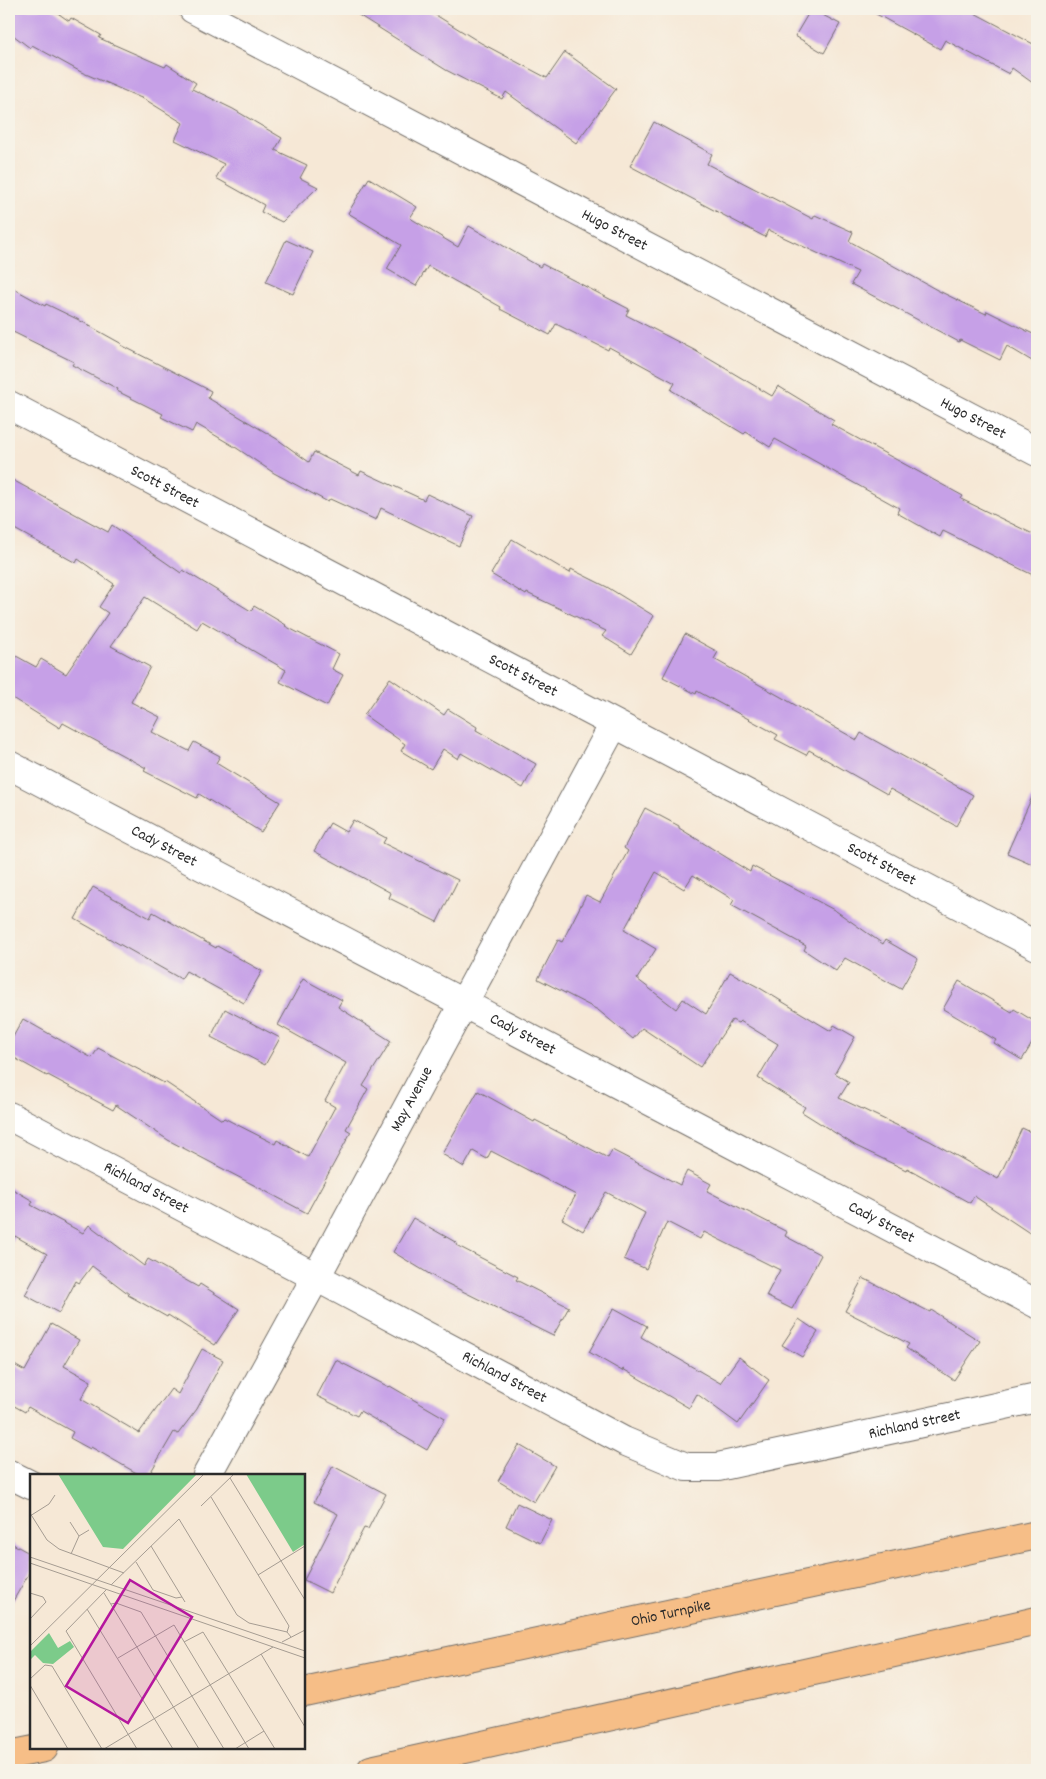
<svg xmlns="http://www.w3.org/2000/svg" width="1046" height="1779" font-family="Dekko,sans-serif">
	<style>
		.building { fill: #c6a0e7 }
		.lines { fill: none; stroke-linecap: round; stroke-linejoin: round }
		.minor-casing { stroke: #726d67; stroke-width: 30 }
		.highway-casing { stroke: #726d67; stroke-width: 30 }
		.minor { stroke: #fff; stroke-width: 28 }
		.highway { stroke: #f6be87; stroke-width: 28 }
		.labels { text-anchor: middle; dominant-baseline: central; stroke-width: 4; stroke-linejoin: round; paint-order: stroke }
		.street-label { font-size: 16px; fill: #2b2b2b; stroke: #f7f3e8 }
		.inset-road { fill: none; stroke: #a59c92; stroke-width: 1 }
		.view { fill: #b5179e; fill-opacity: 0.15; stroke: #b5179e; stroke-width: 2.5 }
		.inset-edge { fill: none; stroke: #2b2b2b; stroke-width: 2.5 }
	</style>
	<rect width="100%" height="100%" fill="#f7f3e8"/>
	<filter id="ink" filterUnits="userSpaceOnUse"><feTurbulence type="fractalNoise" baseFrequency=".02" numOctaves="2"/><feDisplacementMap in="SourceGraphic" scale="10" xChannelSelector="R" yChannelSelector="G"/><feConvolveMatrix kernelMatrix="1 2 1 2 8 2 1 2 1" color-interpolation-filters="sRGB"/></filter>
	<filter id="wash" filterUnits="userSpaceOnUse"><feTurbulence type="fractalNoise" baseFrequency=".0096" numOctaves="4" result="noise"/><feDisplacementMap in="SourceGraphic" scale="20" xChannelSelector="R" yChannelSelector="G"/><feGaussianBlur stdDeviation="1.12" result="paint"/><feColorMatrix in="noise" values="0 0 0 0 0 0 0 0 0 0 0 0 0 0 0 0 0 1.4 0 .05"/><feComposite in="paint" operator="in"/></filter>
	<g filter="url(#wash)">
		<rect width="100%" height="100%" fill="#f6e8d6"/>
		<g id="blocks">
			<g class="building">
				<path d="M17 9H52L69 21 71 18 101 35 99 38 165 67 167 64 196 83 192 89 233 109 282 138 275 150 307 165 300 178 318 187 282 222 261 212 264 205 216 178 224 164 175 140 183 123 146 100 81 72 32 45 30 48 9 32V21Z"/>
				<path d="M349 9H426L481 43 547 78 565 52 616 89 576 143 506 92 502 99 446 70Z"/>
				<path d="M811 9 840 24 824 53 795 36Z"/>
				<path d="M867 9H967L1037 46V86L1012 68 1009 74 945 40 940 49Z"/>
				<path d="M654 122 712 154 707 164 813 219 815 215 853 232 849 241 937 290 986 314 987 311 1037 336V364L1007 346 1000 360 960 340 959 342 851 284 858 272 768 230 765 237 630 166Z"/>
				<path d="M369 178 417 207 410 218 458 247 469 226 540 267 542 264 629 309 626 315 694 350 772 396 778 386 834 420 831 424 963 496 961 499 1037 536V577L943 531 940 537 897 513 899 508 775 439 770 447 746 432 744 434 671 390 675 383 609 347 608 350 556 324 550 335 500 309 501 307 428 266 416 286 387 269 401 245 348 213Z"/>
				<path d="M286 240 313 252 293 294 266 282Z"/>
				<path d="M9 286 45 306 46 304 77 319 122 344 121 345 211 391 208 398 277 439 309 462 314 452 359 475 361 471 424 500 427 494 473 516 459 546 381 508 376 520 330 499 328 502 274 473 235 447 196 424 192 432 161 417 163 414 117 391 118 389 72 365 74 362 9 330Z"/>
				<path d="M9 478 108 532 112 525 181 573 183 570 251 611 254 606 286 625 285 626 339 654 332 669 343 675 327 706 280 682 286 670 202 621 197 629 145 597 111 646 150 667 131 702 160 717 152 732 189 751 194 742 220 756 216 763 280 802 261 832 199 794 197 798 144 771 146 768 63 723 60 728 9 696V652L36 667 41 659 66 674 108 613 99 607 114 584 78 559 76 563 9 526Z"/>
				<path d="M512 539 570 573 571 569 607 587 654 616 631 654 602 636 606 631 527 593 526 595 491 574Z"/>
				<path d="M685 634 718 652 714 659 857 740 861 733 973 795 956 826 890 789 887 794 809 750 806 755 775 739 778 735 697 691 696 694 663 677Z"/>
				<path d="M390 678 444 715 448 709 477 727 476 730 536 764 523 788 461 753 458 759 443 749 431 769 401 751 405 744 364 715Z"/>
				<path d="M1037 786V866L1007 853Z"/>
				<path d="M645 808 679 826V828L750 872 752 866 836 911 883 944 885 940 918 959 901 989 845 958 836 971 804 950 806 946 731 905 734 900 693 875 684 889 656 872 624 930 656 949 637 979 676 1009 683 999 706 1014 730 972 758 987 831 1031 834 1025 855 1037 835 1073 849 1082 839 1098 930 1141 998 1179 1022 1128 1037 1135V1238L974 1196 970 1203 907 1168 906 1170 856 1146 802 1112 805 1107 758 1078 778 1044 740 1021 738 1023 732 1020 700 1067 642 1028 633 1039 598 1010 538 979 558 940 562 942 586 895 600 902 628 851 624 848Z"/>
				<path d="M353 820 386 838 383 843 458 880 437 922 389 898 391 893 314 851 330 823 346 832Z"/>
				<path d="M93 887 150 918 153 912 216 948 217 946 262 971 244 1003 186 971 181 979 75 919Z"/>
				<path d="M303 979 342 1000 338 1007 391 1041 363 1086 368 1089 346 1129 351 1132 307 1213 168 1140 116 1105 113 1110 48 1075 47 1076 9 1055V1044L23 1019 92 1058 98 1048 164 1083 165 1082 222 1120 224 1118 275 1144 277 1140 308 1157 335 1107 325 1101 346 1063 278 1025Z"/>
				<path d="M959 981 1012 1012 1014 1009 1037 1023V1035L1022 1060 994 1043 996 1040 943 1009Z"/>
				<path d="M225 1009 280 1038 265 1065 211 1037Z"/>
				<path d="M478 1091 534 1122 535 1120 608 1158 612 1150 680 1185 687 1171 711 1184 707 1191 787 1232 785 1236 821 1255 792 1309 766 1296 780 1270 704 1232 700 1239 667 1222 646 1269 624 1259 645 1213 606 1192 583 1231 562 1219 576 1195 491 1151 487 1159 473 1151 464 1167 442 1154Z"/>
				<path d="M9 1187 33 1201 31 1205 83 1233 89 1225 144 1266 148 1259 198 1287 200 1284 239 1309 215 1345 168 1315 167 1317 128 1295 129 1294 92 1266 79 1283 76 1281 59 1313 25 1295 47 1254 15 1236 9 1248Z"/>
				<path d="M413 1218 457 1243 456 1245 518 1277 516 1280 569 1307 553 1336 436 1278 393 1252Z"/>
				<path d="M863 1278 930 1312 931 1310 980 1341 954 1380 906 1348 909 1344 845 1311Z"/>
				<path d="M614 1308 647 1326 641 1337 720 1383 739 1357 769 1380 738 1424 697 1394 689 1408 623 1369 622 1371 589 1352Z"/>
				<path d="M799 1319 818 1332 802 1357 782 1345Z"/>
				<path d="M51 1324 79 1340 64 1366 91 1381 81 1399 139 1433 171 1389 178 1394 202 1349 223 1360 197 1409 178 1434 174 1432 149 1475H140L91 1447 90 1449 70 1438 73 1432 28 1407 25 1412 9 1403V1362L25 1371Z"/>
				<path d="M336 1360 389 1387 390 1386 445 1418 427 1450 360 1411 357 1416 317 1396Z"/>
				<path d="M519 1445 555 1466 534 1502 498 1481Z"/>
				<path d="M333 1466 386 1494 368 1529 364 1528 330 1593 304 1580 338 1514 314 1502Z"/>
				<path d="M517 1503 552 1520 540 1543 506 1526Z"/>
				<path d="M9 1542 31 1554V1570L9 1608Z"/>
			</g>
		</g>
	</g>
	<g filter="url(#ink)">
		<use href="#blocks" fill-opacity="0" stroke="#726d67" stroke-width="1"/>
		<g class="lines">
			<defs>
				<g id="minor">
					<path id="s1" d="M193 9 1037 452"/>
					<path id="s2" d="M9 405 1037 946"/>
					<path id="s3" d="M9 765 1037 1304"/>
					<path id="s4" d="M9 1116 316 1277 624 1441 686 1467H718L1037 1398"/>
					<path d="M9 1474 31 1485"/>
					<path id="s5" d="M207 1475 316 1277 614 724"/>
				</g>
				<g id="highway">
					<path id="s6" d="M304 1692 1037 1535"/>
					<path d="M9 1755 44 1748"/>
					<path d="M371 1770 1037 1621"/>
				</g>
			</defs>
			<use href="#minor" class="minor-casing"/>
			<use href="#highway" class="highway-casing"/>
			<use href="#minor" class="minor"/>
			<use href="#highway" class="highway"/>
		</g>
	</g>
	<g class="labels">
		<g class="street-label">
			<text stroke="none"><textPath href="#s1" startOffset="476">Hugo Street</textPath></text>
			<text stroke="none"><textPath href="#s1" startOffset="881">Hugo Street</textPath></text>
			<text stroke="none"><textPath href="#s2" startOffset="176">Scott Street</textPath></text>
			<text stroke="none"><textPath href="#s2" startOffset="581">Scott Street</textPath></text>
			<text stroke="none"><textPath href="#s3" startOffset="175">Cady Street</textPath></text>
			<text stroke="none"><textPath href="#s2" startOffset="986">Scott Street</textPath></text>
			<text stroke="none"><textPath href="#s3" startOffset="580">Cady Street</textPath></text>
			<text stroke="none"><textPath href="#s5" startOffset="428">May Avenue</textPath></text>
			<text stroke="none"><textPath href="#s4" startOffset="155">Richland Street</textPath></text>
			<text stroke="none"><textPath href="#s3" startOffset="985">Cady Street</textPath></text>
			<text stroke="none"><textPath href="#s4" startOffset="560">Richland Street</textPath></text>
			<text stroke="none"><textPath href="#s4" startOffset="996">Richland Street</textPath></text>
			<text stroke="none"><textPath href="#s6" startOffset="375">Ohio Turnpike</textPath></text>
		</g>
	</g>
	<g transform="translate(30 1474)">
		<rect width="275" height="275" fill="#f6e8d6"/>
		<path d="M28 0H167L93 75 73 73ZM216 0H275V70L263 78ZM19 159 28 174 40 167 44 173 23 190 13 189 5 181 0 186V178Z" fill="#7ccb8a"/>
		<path class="inset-road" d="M200 4 275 126M181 23 259 152 257 158M171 32 204 0M0 39 17 66 29 75 94 99M0 42 19 30 25 21M40 48 49 62M121 72 155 128M41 80 49 62 59 56M0 83 275 177M106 88 123 116 146 124 152 123M0 89 275 184M228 101 275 72M81 111 149 45 207 141 219 149 257 158 261 163M76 116 36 157 107 275M0 119 13 123 16 128 0 145M74 119 169 275M81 130 86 129 111 138 194 275M57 135 143 275M154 168 173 158 245 275M252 168 275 156M0 172 174 0M231 180 275 253M88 184 144 151 219 275M0 205 15 191 22 192 72 275M0 211 38 275M74 275 243 173M205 275 234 257"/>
		<path class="view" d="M100 106 162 143 98 249 36 212Z"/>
		<rect width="275" height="275" class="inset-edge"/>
	</g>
	<rect width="1046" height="1779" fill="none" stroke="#f7f3e8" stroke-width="30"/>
</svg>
